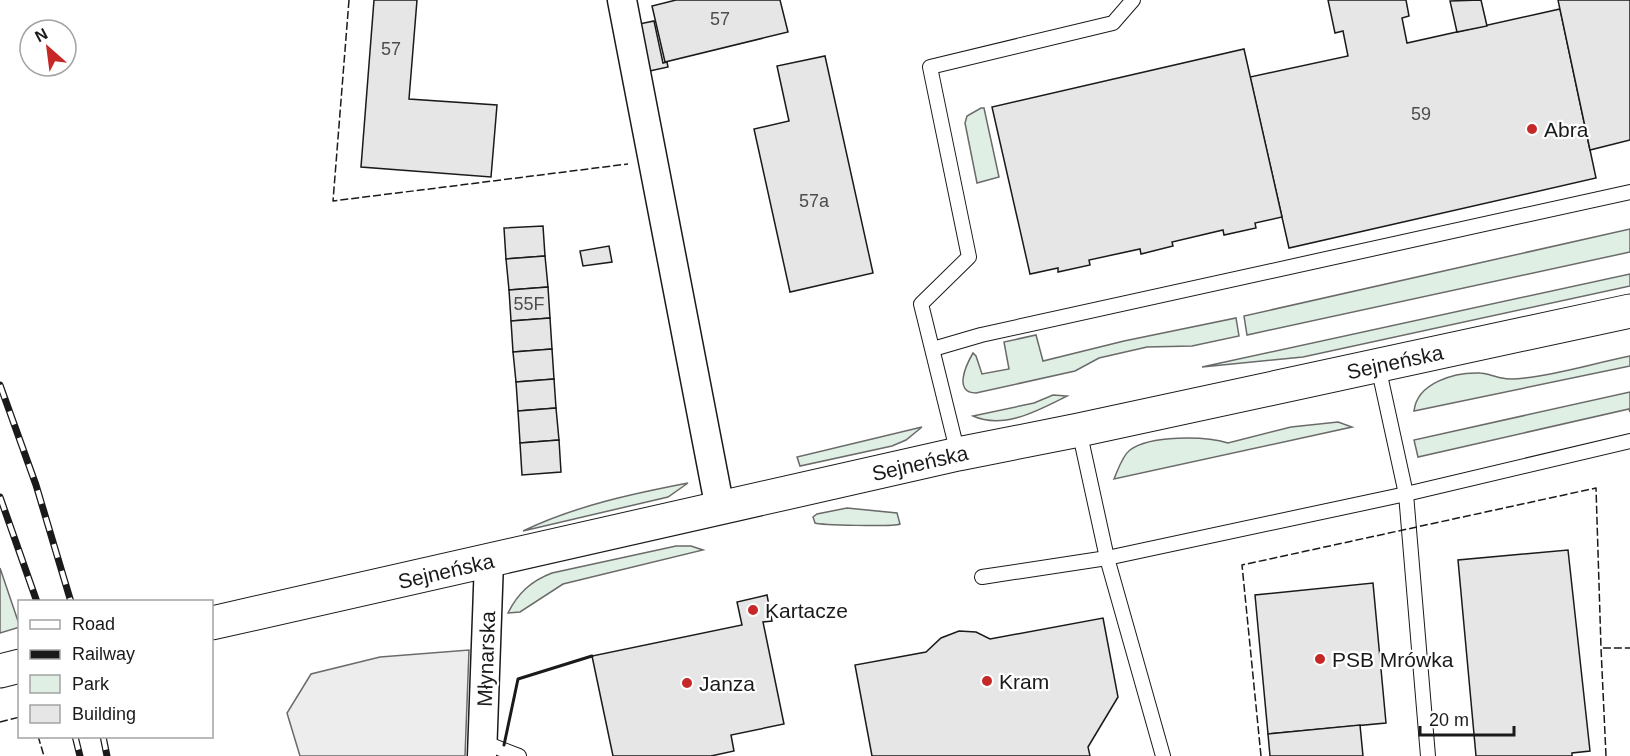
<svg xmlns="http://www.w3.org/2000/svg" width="1630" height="756" font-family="Helvetica,sans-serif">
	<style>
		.green { fill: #e0efe3; stroke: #6a6a6a; stroke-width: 1.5 }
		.parking { fill: #ededed; stroke: #6a6a6a; stroke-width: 1.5 }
		.building { fill: #e6e6e6; stroke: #1a1a1a; stroke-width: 1.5 }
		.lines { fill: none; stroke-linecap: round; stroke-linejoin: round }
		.lane-casing { stroke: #1a1a1a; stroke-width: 16 }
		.street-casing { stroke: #1a1a1a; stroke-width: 31 }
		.secondary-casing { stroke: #1a1a1a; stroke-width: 35 }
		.lane { stroke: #fff; stroke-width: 14 }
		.street { stroke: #fff; stroke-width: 28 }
		.secondary { stroke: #fff; stroke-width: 33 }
		.rail-casing { stroke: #1a1a1a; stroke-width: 7 }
		.rail { stroke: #fff; stroke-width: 4.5; stroke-dasharray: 14; stroke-linecap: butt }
		.fence { stroke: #1a1a1a; stroke-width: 1.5; stroke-dasharray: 8 3; stroke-linecap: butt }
		.wall { stroke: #1a1a1a; stroke-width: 3 }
		.poi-dot { fill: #c62828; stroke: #fff; stroke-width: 2 }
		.labels { text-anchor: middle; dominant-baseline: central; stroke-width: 4.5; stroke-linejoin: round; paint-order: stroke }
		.number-label { font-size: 18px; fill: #4d4d4d }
		.poi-label { font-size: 21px; fill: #1a1a1a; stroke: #fff; text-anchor: start }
		.street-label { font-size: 21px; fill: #1a1a1a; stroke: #fff }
	</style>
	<rect width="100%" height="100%" fill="#fff"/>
	<g class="green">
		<path d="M981 108H984L999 177 977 183 965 123 967 116Z"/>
		<path d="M1630 229V252L1247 335 1244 316Z"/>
		<path d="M1630 274V286L1303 357 1202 367Z"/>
		<path d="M1236 318 1239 336 1192 346 1147 347 1099 358 1075 371 976 393C953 393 966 365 973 353L976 356 982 374 1009 369 1004 342 1036 335 1043 361 1124 341Z"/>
		<path d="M1630 356V366L1414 411C1417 383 1454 372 1480 373 1487 373 1495 377 1502 378 1509 380 1518 379 1525 378 1560 374 1595 363 1630 356Z"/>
		<path d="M1630 392V412L1629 409 1418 457 1414 440Z"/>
		<path d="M1053 395 1067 396C1039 410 1004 430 973 416L1034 403Z"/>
		<path d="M1338 422 1352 427 1114 479C1118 470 1122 456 1130 450 1150 435 1205 436 1228 443L1291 427Z"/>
		<path d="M922 427 906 440 892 446 800 466 797 457Z"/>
		<path d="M688 483 668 497 523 531C575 506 631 494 688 483Z"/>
		<path d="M847 508 897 513 900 524C893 527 820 525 815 523L813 517 817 514Z"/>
		<path d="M676 546H691L703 550 563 584 520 612 508 613C518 593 531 581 552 573Z"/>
		<path d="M0 568 20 627 0 633Z"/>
	</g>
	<path class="parking" d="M469 650 465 756H300L287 713 311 674 380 657Z"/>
	<g class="building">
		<path d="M374 0H417L409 99 497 105 491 177 361 167Z"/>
		<path d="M676 0H780L788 32 665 62 652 6Z"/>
		<path d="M1328 0H1406L1409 16 1402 18 1407 43 1560 9 1596 178 1289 248 1250 77 1348 56 1343 31 1335 33Z"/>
		<path d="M1481 0 1487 26 1457 32 1450 1Z"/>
		<path d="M1558 0H1630V140L1590 150Z"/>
		<path d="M654 21 663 63 667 62 668 67 645 72 639 24Z"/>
		<path d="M1244 49 1282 217 1255 223 1256 228 1224 235 1223 230 1172 242 1173 246 1141 254 1140 249 1089 260 1090 265 1058 272V268L1030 274 992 107Z"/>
		<path d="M825 56 873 273 790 292 754 129 789 121 777 66Z"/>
		<path d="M543 226 545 256 506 259 504 228Z"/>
		<path d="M609 246 612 262 583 266 580 251Z"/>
		<path d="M545 256 548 287 509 290 506 259Z"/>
		<path d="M548 287 550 318 511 321 509 290Z"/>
		<path d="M550 318 552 349 513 352 511 321Z"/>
		<path d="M552 349 554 379 516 382 513 352Z"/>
		<path d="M554 379 556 408 518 411 516 382Z"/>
		<path d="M556 408 559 440 520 443 518 411Z"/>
		<path d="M559 440 561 472 522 475 520 443Z"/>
		<path d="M1568 550 1590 751 1572 753V756H1476L1458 560Z"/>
		<path d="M1373 583 1386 723 1268 734 1255 595Z"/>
		<path d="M767 595 772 621 763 622 784 724 731 735 734 751 711 756H613L592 656 742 625 737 602Z"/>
		<path d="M1103 618 1118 697 1088 747 1090 756H872L855 665 926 652 941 638 959 631 976 632 990 639Z"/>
		<path d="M1360 725 1363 756H1270L1268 734Z"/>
	</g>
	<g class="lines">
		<defs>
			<g id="lane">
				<path d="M933 349 981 335 1630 192"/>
				<path d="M1378 366 1406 494 1428 756"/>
				<path d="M1079 430 1107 558 1163 756"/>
				<path d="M958 454 921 304 969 257 930 67 1113 23 1133 0"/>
				<path d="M982 577 1107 558 1406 494 1630 441"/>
				<path d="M483 742 519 756"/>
			</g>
			<g id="street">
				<path d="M622 0 720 509"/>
				<path d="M482 756 489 561"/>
			</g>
			<g id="secondary">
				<path d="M212 623 958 454 1079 430 1630 311"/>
				<path d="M0 671 20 666"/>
			</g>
		</defs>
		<use href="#lane" class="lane-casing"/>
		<use href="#street" class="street-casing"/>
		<use href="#secondary" class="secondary-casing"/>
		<use href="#lane" class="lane"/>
		<use href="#street" class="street"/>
		<use href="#secondary" class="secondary"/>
		<defs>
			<g id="rail">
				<path d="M0 385 36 485 71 602"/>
				<path d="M0 497 37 602"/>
				<path d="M75 736 80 756"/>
				<path d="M103 736 107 756"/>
			</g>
		</defs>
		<use href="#rail" class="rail-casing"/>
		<use href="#rail" class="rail"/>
		<g class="fence">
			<path d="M349 0 333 201 628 164"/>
			<path d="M0 722 20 717"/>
			<path d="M38 736 44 756"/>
			<path d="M1261 756 1242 565 1596 488 1601 648"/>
			<path d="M1606 756 1601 648H1630"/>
		</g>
		<path class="wall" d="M504 745 518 679 592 656"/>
	</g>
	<g class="poi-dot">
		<circle cx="1532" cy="129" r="6"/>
		<circle cx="753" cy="610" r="6"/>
		<circle cx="1320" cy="659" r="6"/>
		<circle cx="987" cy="681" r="6"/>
		<circle cx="687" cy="683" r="6"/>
	</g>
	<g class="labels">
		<g class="number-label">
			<text x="720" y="19">57</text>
			<text x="391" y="49">57</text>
			<text x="1421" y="114">59</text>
			<text x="814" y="201">57a</text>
			<text x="529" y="304">55F</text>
		</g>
		<g class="poi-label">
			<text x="1544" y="129">Abra</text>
			<text x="765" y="610">Kartacze</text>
			<text x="1332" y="659">PSB Mrówka</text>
			<text x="999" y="681">Kram</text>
			<text x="699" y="683">Janza</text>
		</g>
		<g class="street-label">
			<text transform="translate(1395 362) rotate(-12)">Sejneńska</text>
			<text transform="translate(920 463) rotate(-13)">Sejneńska</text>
			<text transform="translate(446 571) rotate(-13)">Sejneńska</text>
			<text transform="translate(486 659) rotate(-88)">Młynarska</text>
		</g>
	</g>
	<rect x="18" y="600" width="195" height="138" fill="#ffffff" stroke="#a3a3a3" stroke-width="1.5"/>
	<rect x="30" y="620" width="30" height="9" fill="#ffffff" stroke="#a3a3a3" stroke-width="1.5"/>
	<text x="72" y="630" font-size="18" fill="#1a1a1a">Road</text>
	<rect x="30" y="650" width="30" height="9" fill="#1a1a1a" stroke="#a3a3a3" stroke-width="1.5"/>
	<text x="72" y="660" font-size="18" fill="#1a1a1a">Railway</text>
	<rect x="30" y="675" width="30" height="18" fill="#e0efe3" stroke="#a3a3a3" stroke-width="1.5"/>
	<text x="72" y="690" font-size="18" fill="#1a1a1a">Park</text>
	<rect x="30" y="705" width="30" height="18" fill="#e6e6e6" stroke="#a3a3a3" stroke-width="1.5"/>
	<text x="72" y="720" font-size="18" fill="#1a1a1a">Building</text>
	<g transform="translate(48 48) rotate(332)"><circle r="28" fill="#ffffff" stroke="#a3a3a3" stroke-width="1.5"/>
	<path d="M0-4.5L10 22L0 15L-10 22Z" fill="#c62828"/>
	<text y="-9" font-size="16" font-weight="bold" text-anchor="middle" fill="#1a1a1a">N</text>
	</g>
	<path d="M1420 726v9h94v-9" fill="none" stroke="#1a1a1a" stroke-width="3"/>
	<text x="1429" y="726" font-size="18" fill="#1a1a1a" stroke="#ffffff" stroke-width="4.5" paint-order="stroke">20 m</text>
</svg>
